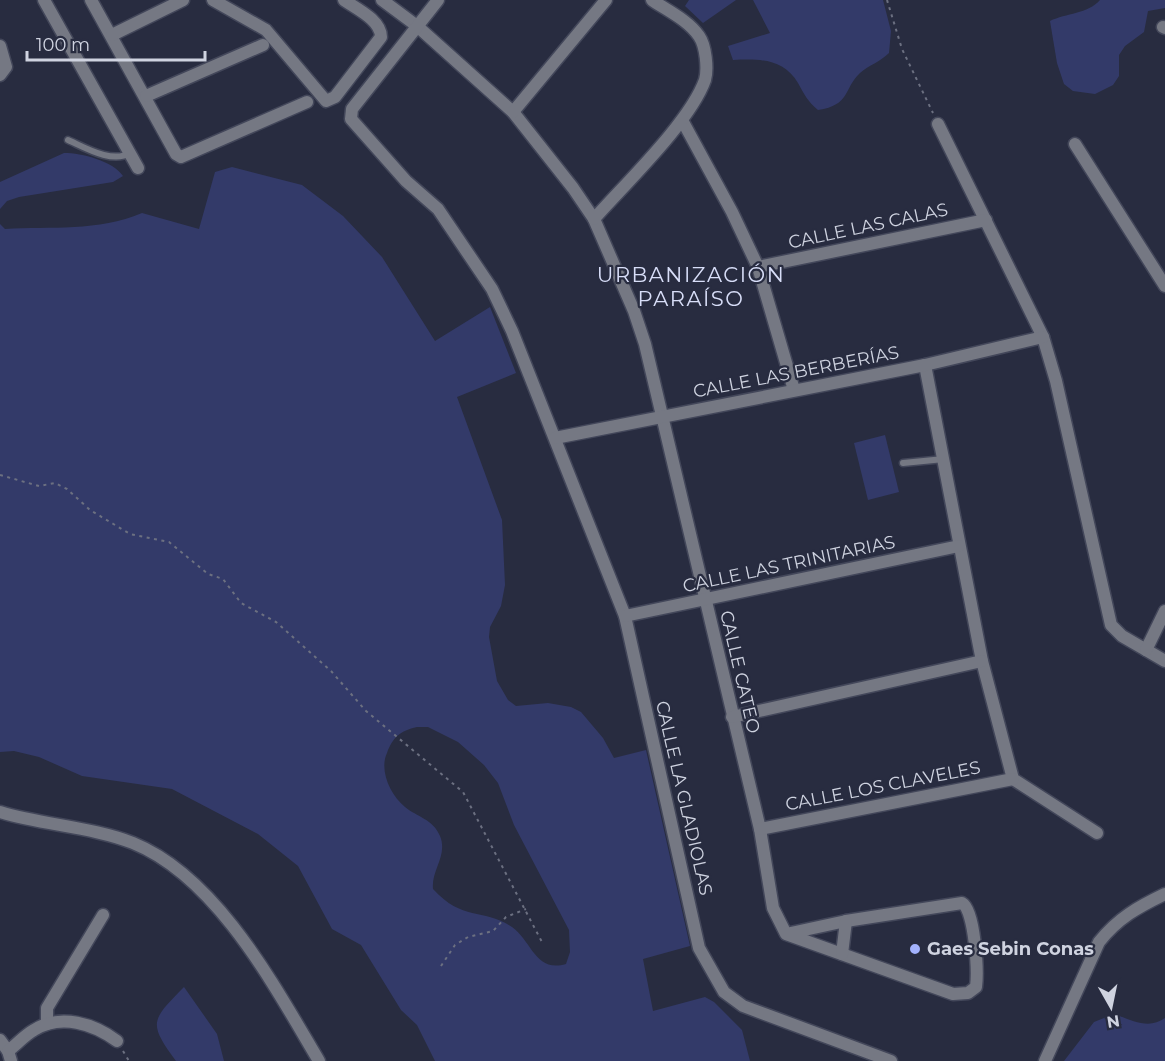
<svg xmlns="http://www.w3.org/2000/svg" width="1165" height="1061" font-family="Montserrat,sans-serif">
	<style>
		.green { fill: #333a69; fill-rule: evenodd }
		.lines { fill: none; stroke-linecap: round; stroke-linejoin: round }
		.service-casing { stroke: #43475a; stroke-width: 9 }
		.minor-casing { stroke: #43475a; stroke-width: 15 }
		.path { stroke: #6c7081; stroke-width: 2; stroke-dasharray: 3 4.5; stroke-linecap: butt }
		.service { stroke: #757883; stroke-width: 6 }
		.minor { stroke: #757883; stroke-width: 12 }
		.poi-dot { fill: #a3b2fd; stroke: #282c40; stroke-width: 2 }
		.labels { text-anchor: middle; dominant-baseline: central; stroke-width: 4.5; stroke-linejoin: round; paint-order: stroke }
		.street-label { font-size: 18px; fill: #cfd3e0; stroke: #282c40 }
		.poi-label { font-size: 18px; font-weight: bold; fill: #cfd3e0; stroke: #282c40; text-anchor: start }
		.quarter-label { font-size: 21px; letter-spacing: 1.5px; fill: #d8def8; stroke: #282c40 }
	</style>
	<rect width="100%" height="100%" fill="#282c40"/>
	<g class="green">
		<path d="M689 0H736L703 23 685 6Z"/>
		<path d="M753 0H883L891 31 889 53C880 62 869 65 860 73 843 89 851 105 818 110 808 102 804 94 798 83 783 58 759 59 733 60L728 46 770 33Z"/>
		<path d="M1100 0H1165V8L1148 11 1144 32 1125 46 1119 55V76L1113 85 1095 94 1073 91 1064 84 1057 63 1050 21C1066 13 1088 14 1100 0Z"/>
		<path d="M64 153C82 153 113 161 123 176L113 182 19 197 7 201 0 209V182Z"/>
		<path d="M232 167 302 185 343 216 382 257 435 341 490 307 516 373 457 397 502 520 505 585 501 606 490 627 489 637 497 681 508 700 516 706 548 703 571 707 581 712 603 738 614 758 646 750 690 946 643 959 653 1011 705 997 714 1002 742 1030 750 1061H435L417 1025 401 1010 361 945 332 929 298 866 258 834 172 789 82 776 39 757 14 751 0 752V224L5 229C51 226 98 232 142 213L199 229 215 172ZM417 727H428L458 742 484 765 498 783 514 825 569 930 570 952 566 964C535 973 532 941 512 927 484 908 463 922 433 889 431 870 448 856 440 836 433 819 417 817 405 807 390 795 379 770 387 753 393 737 400 731 417 727Z"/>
		<path d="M885 435 899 492 868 500 854 443Z"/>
		<path d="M184 987 217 1034 224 1061H176C147 1022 152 1020 184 987Z"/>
		<path d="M1114 1014C1131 1020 1149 1030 1165 1018V1061H1064L1094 1022Z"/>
	</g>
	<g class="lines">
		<defs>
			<g id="service">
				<path d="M68 140C84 147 112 164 130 153"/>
				<path d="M903 463 944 459"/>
			</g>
			<g id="minor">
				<path d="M44 0 138 168"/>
				<path d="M91 0 176 154 181 157 307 102"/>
				<path d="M213 0 266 30 326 101 335 97 381 37C381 20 357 9 344 0"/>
				<path d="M382 0 417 26 513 112 573 188 594 219 634 311 645 344 760 829 773 908 786 934 953 994 968 993 976 987C978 972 975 910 962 903L846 921 786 934"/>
				<path d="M438 0 352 109 351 119 406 181 438 209 492 289 512 331 625 616 699 948 724 992 743 1006 891 1061"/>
				<path d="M1163 27 1165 28"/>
				<path d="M112 35 183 0"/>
				<path d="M0 46 6 67 0 75"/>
				<path d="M146 96 263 45"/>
				<path d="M513 112 606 0"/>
				<path d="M682 120 732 212 758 267 794 390"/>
				<path d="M938 124 1043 337 1056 381 1111 625 1122 636 1165 661"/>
				<path d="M1075 144 1165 286"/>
				<path d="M594 219C625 184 690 122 705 80 708 69 706 46 699 36 688 20 668 11 652 0"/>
				<path d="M758 267 986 220"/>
				<path d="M925 365 982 661 1013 779 1097 833"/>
				<path d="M555 438 925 365 1043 337"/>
				<path d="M625 616 959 546"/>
				<path d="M1146 650 1165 611"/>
				<path d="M732 717 982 661"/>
				<path d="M0 812C42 825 93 827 133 843 217 877 275 987 319 1061"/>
				<path d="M760 829 1013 779"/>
				<path d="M842 954 846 921"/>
				<path d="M47 1024V1008L103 915"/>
				<path d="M0 1040 8 1051 11 1061"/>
				<path d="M8 1051C17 1044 25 1035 34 1030 61 1013 94 1024 117 1041"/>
				<path d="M1045 1061 1099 942C1118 918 1138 907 1165 894"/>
			</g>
		</defs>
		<use href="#service" class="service-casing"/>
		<use href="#minor" class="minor-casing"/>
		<g class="path">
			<path d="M887 0 902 49 933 113"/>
			<path d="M0 475 39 486 55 483 67 489 90 510 130 534 169 542 208 574 223 579 241 603 276 622 331 671 366 711 463 792 543 944"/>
			<path d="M441 966 455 945 468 937 493 931 506 917 526 909"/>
			<path d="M123 1051 129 1061"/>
		</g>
		<use href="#service" class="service"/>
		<use href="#minor" class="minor"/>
	</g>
	<circle class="poi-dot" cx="915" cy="949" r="6"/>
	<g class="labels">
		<g class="street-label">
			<text transform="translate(868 226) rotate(-12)">CALLE LAS CALAS</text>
			<text transform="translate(796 372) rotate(-11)">CALLE LAS BERBERÍAS</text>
			<text transform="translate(789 564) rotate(-12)">CALLE LAS TRINITARIAS</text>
			<text transform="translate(740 672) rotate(77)">CALLE CATEO</text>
			<text transform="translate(883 786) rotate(-11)">CALLE LOS CLAVELES</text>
			<text transform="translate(684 798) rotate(77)">CALLE LA GLADIOLAS</text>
		</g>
		<g class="poi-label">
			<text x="927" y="949">Gaes Sebin Conas</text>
		</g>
		<g class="quarter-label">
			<text x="691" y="274">URBANIZACIÓN<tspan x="691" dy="24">PARAÍSO</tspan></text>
		</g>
	</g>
	<g transform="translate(1111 1007) rotate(171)" stroke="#282c40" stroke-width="4.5" paint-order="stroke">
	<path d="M0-4.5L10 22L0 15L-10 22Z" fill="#cfd3e0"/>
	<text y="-9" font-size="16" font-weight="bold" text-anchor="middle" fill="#cfd3e0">N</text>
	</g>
	<path d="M27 51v9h178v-9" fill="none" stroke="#cfd3e0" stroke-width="3"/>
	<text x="36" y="51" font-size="18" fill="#cfd3e0" stroke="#282c40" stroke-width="4.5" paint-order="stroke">100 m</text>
</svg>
